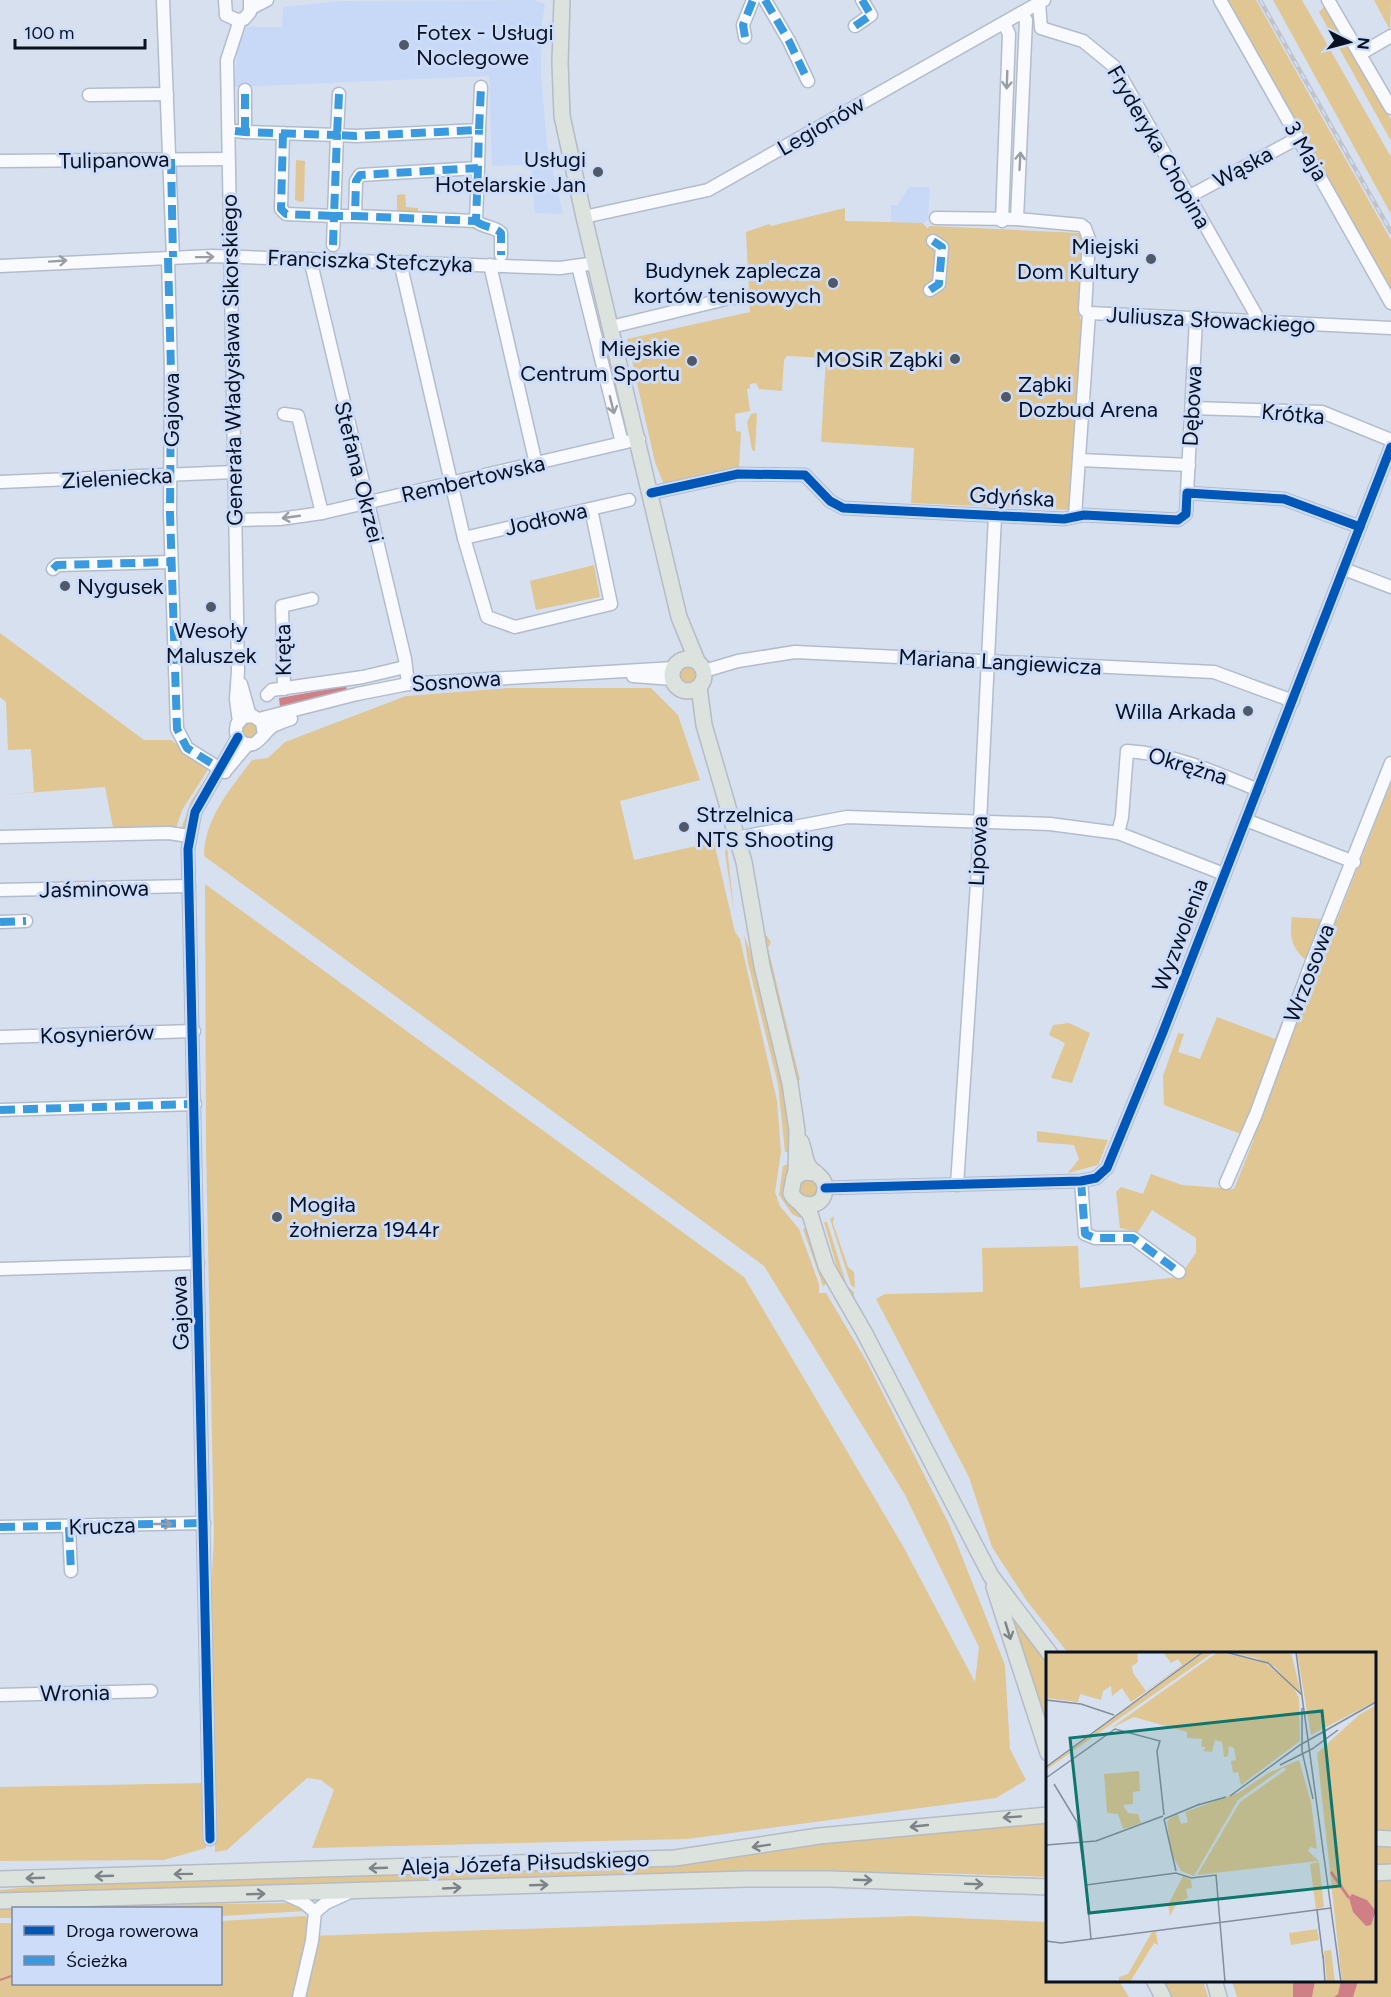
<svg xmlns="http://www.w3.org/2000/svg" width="1391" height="1997" font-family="Figtree,sans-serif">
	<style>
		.built { fill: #c8d9f7 }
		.green { fill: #dfc693 }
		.water { fill: #cf8086 }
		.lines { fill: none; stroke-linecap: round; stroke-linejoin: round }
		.stream { stroke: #cf8086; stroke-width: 2 }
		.minor-casing { stroke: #b3bccc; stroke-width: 15 }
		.major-casing { stroke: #b6bbc4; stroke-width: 18 }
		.minor { stroke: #f9fafd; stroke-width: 12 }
		.major { stroke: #dce3df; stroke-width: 15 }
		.rail-casing { stroke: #c0c3c8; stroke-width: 4.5 }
		.rail { stroke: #cdddf9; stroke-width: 2; stroke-dasharray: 7; stroke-linecap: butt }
		.quiet { stroke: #3a9ae0; stroke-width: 8; stroke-dasharray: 15 8; stroke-linecap: butt }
		.cycleway-casing { stroke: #cdddf9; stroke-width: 13 }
		.cycleway { stroke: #0057b8; stroke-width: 9 }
		.oneway { stroke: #999da5 }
		.oneway2 { stroke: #7d8489 }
		.poi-dot { fill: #505968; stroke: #cdddf9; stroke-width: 2 }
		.labels { text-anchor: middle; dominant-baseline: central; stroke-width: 6; stroke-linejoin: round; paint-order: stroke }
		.poi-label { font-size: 22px; fill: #081120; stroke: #cdddf9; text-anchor: end }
		.street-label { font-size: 22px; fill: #081120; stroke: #cdddf9 }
		.inset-river { fill: none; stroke: #cf8086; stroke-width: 3 }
		.inset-road { fill: none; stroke: #848d9c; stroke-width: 1.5 }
		.view { fill: #0f766e; fill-opacity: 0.15; stroke: #0f766e; stroke-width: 3 }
		.inset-edge { fill: none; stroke: #081120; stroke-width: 3 }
	</style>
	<rect width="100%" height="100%" fill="#d7e0ef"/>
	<g class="built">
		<path d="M534 0 545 4 542 22 541 73 547 146 563 214 535 213 531 165 492 166 489 76 234 87 238 45 247 27H282L283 7 342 1Z"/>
		<path d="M909 187H930L928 220 919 225 891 223V205H898Z"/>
	</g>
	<g class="green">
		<path d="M1226 0H1256L1391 240V292Z"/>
		<path d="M1273 0H1302L1391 157V214Z"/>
		<path d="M1374 0H1391L1390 30Z"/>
		<path d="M1326 5 1391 120V141L1319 12Z"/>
		<path d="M296 160 305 161 304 201 301 202 295 200Z"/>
		<path d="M405 194 406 207 418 208V212L397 211V195Z"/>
		<path d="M845 208V221L923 223 927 228 931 226 1080 233 1084 245 1080 317 1081 322H1084L1071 510 911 503 914 448 821 442 826 358 787 356 784 360 782 391 759 389 756 383 750 384V388L747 389 750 411 735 414 736 431 741 432 739 468 664 485 655 462 627 339 750 312 746 232 769 224 771 226Z"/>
		<path d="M757 413 755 451 752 450 747 422 751 414Z"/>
		<path d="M594 565 600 597 536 610 530 581Z"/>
		<path d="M0 633 144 740H171L209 768 182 810 174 834 114 832 105 787 0 795 34 792 31 749 8 750 6 702 0 697Z"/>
		<circle cx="688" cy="676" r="10"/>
		<path d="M508 688H651L678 715 700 780 620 801 634 860 714 842 735 932 740 939 777 1101 781 1152 775 1192 780 1206 799 1229 819 1284V1293H826L867 1362 949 1524 1005 1665 1010 1749 1026 1780 996 1798 687 1839 312 1848 334 1790 321 1780 307 1778 227 1850 215 1852 211 1592 214 1536 206 1147 205 884 744 1277 903 1546 975 1682 979 1647 904 1493 764 1266 204 856C204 819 231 788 252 760L268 758 285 742 406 696Z"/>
		<circle cx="250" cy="730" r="8"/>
		<path d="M212 770 191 811 185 830H181L191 801Z"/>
		<path d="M1391 783V1834L1375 1833 1374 1654 1068 1653 1027 1601 992 1547 969 1477 876 1299 885 1294 983 1292 982 1248 1078 1246 1080 1288 1179 1277 1196 1253V1238L1152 1210 1138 1232 1120 1228 1116 1192 1121 1187 1143 1194 1151 1174 1182 1185 1234 1189 1254 1139 1164 1105 1163 1076 1178 1033 1184 1034 1178 1052 1200 1059 1217 1017 1275 1039 1306 960C1291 949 1289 934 1292 917L1337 920Z"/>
		<path d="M727 847 734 912 725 853Z"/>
		<path d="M744 935 760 977 783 1069 793 1152H785L778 1084 748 963Z"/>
		<path d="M762 936H767L771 942 768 948 800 1080 797 1081Z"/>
		<path d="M1069 1023 1090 1033 1072 1083 1051 1078 1065 1043 1049 1035 1053 1025Z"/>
		<path d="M1037 1131 1108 1140 1098 1165 1068 1173 1079 1159 1074 1145 1037 1142Z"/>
		<path d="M793 1162 792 1171 807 1217 800 1218 792 1214 779 1195 783 1166Z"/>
		<circle cx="808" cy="1188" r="10"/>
		<path d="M834 1216 833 1223 848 1267 854 1272 855 1288 851 1285 830 1219Z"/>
		<path d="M824 1222H827L847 1286 854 1292V1302L838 1271Z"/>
		<path d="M810 1226 828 1283 823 1286 803 1229Z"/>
		<path d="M1012 1617 1047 1663V1727Z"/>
		<path d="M204 1783 206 1848 164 1860 0 1861V1787Z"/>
		<path d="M1047 1823V1877L939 1873 0 1896V1890L70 1883 680 1864 821 1843Z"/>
		<path d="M1374 1845 1391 1846V1866L1375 1867Z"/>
		<path d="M1391 1876V1997H1237L1232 1981 1374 1980 1375 1878Z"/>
		<path d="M287 1903 295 1904 306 1911 221 1916 220 1908H14L13 1918H0V1907Z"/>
		<path d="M305 1916 309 1919V1936L913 1916 1047 1922 1048 1980 1119 1981 1129 1997H0V1923H13L14 1984H220L221 1921Z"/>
		<path d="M1160 1981H1203L1208 1997H1169Z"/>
	</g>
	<g class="water">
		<path d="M346 686 347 690 280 707 279 698Z"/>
		<path d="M1293 1981H1315L1312 1997H1293Z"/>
		<path d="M1341 1981H1358L1353 1997H1334L1338 1994Z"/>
	</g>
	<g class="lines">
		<path class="stream" d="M0 1980 14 1975"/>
		<defs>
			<g id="minor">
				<path d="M163 0 173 257"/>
				<path d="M225 0 226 15 237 20 244 19 250 12V0"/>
				<path d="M765 0 789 41 808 81"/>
				<path d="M1220 0 1391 303"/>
				<path d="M1328 0 1391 108"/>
				<path d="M1039 3 1041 28 1083 41 1116 68 1260 322"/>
				<path d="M251 8 267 0"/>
				<path d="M855 26 871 15 862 0"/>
				<path d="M745 37 743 25 753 0"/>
				<path d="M1360 54 1391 36"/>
				<path d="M339 94 337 135 356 136 479 130 481 87"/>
				<path d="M89 95 167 94"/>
				<path d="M235 131 245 132 337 135 334 216 286 214 281 209 283 133"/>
				<path d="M245 132V90"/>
				<path d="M0 161 228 159"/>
				<path d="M478 168 476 221 355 216 356 181 360 175 478 168 479 130"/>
				<path d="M1188 197 1298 138"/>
				<path d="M584 217 708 190 1044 0"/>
				<path d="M936 218 1017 219 1081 225 1085 228 1089 239 1085 310 1089 313 1391 328"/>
				<path d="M1017 219 1026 20 1021 13"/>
				<path d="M476 221C484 228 494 226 501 233V255"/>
				<path d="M1002 221 1009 34 1004 23"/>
				<path d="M333 245 334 216H355"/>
				<path d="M168 258 171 371 170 513 177 729 187 748 225 772"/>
				<path d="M310 259 405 659 408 684"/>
				<path d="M400 262 464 538 487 617 515 627 611 604 591 509"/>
				<path d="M490 265 536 464"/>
				<path d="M0 266 212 256 560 268 596 263"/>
				<path d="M578 266 622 443"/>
				<path d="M930 290 939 284 942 247 933 241"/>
				<path d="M611 327 730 298 750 297"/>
				<path d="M1192 408 1322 412 1391 440"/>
				<path d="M284 414 298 416 322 513"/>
				<path d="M1080 460 1189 465"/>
				<path d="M0 482 234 472"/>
				<path d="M651 493 738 474 805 475 830 501 843 508 1064 519 1084 515 1178 520 1186 514 1187 493 1284 499 1360 527"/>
				<path d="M1187 493 1196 319"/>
				<path d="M1075 516 1089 313"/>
				<path d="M235 520 280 519 322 513 639 439"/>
				<path d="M464 538 629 500"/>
				<path d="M53 569 57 565 171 562"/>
				<path d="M1344 569 1391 587"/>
				<path d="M704 671 738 661 795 652 1214 672 1293 701"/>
				<path d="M633 676 673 679"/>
				<path d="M241 684 250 716"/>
				<path d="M284 689 282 606 312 599"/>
				<path d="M267 695 272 690 363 677 405 667"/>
				<path d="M259 719 357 694 408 684 674 668"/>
				<path d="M239 722 236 699 238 671 227 60 240 20"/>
				<path d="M264 735 262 722 253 716 244 717 237 724C235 731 236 738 242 742 256 752 263 732 273 726 279 723 285 721 291 719"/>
				<path d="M227 769 248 744"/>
				<path d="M1246 820 1354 862"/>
				<path d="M1118 833 1122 817 1127 751C1174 754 1215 772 1258 790"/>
				<path d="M0 837 169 833 189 836"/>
				<path d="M736 838 847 817 1050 824 1118 833 1224 874"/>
				<path d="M0 890 189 886"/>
				<path d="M0 922 26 921"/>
				<path d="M0 1037 194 1031"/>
				<path d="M0 1110 195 1104"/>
				<path d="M1081 1181 1085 1234 1095 1238H1133L1179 1272"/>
				<path d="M1226 1183 1256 1114 1311 964 1391 763"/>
				<path d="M957 1185 977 883 995 516"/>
				<path d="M825 1188 1081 1181 1096 1178 1107 1168 1163 1032 1391 447"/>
				<path d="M0 1269 198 1263"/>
				<path d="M0 1527 204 1523"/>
				<path d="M69 1527 71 1571"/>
				<path d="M0 1695 151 1691"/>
				<path d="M210 1839 188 849 195 812 238 737"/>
				<path d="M283 1893 303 1902 315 1912"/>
				<path d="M299 1997 312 1941 315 1912 326 1903 348 1893"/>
			</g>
			<g id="major">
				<path d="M562 0 560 63 562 116 584 217 679 617 697 661"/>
				<circle cx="688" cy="675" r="16"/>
				<path d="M699 687 704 725 744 862 762 966 790 1083 797 1131 796 1171 794 1178"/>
				<path d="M801 1142C804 1149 804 1158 808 1165 813 1174 825 1176 825 1188 825 1210 798 1209 791 1193L794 1178 803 1172 816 1173"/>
				<path d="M801 1204 810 1214 826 1266 864 1332 991 1576 1050 1654"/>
				<path d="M994 1587 1048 1753"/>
				<path d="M1374 1838 1391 1839"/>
				<path d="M1374 1873 1391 1872"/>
				<path d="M0 1879 675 1858 819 1836 1048 1815"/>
				<path d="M0 1901 746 1879H830L1048 1887"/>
				<path d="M1154 1980 1163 1997"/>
				<path d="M1214 1980 1219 1997"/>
			</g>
		</defs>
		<use href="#minor" class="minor-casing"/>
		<use href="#major" class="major-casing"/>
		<use href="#minor" class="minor"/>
		<use href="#major" class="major"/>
		<defs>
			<path id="rail" d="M1260 0 1391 232"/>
		</defs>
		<use href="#rail" class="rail-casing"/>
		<use href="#rail" class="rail"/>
		<g class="quiet">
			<path d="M765 0 789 41 808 81"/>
			<path d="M855 26 871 15 862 0"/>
			<path d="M745 37 743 25 753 0"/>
			<path d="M339 94 337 135 356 136 479 130 481 87"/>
			<path d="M235 131 245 132 337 135 334 216 286 214 281 209 283 133"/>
			<path d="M245 132V90"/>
			<path d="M171 159 173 257"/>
			<path d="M478 168 476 221 355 216 356 181 360 175 478 168 479 130"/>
			<path d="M476 221C484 228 494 226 501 233V255"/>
			<path d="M333 245 334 216H355"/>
			<path d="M168 258 171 371 170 513 177 729 187 748 224 771"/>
			<path d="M930 290 939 284 942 247 933 241"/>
			<path d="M53 569 57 565 171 562"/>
			<path d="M0 922 26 921"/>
			<path d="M0 1110 195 1104"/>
			<path d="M1081 1181 1085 1234 1095 1238H1133L1179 1272"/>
			<path d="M0 1527 204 1523"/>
			<path d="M69 1527 71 1571"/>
		</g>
		<defs>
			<g id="cycleway">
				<path d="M651 493 738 474 805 475 830 501 843 508 1064 519 1084 515 1178 520 1186 514 1187 493 1284 499 1360 527"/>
				<path d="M825 1188 1081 1181 1096 1178 1107 1168 1163 1032 1391 447"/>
				<path d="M210 1839 188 849 195 812 238 737"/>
			</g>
		</defs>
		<use href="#cycleway" class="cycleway-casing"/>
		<use href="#cycleway" class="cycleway"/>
	</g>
	<defs><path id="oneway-shaft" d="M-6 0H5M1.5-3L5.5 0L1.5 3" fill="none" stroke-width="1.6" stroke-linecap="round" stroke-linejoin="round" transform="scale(1.5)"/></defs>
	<g class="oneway">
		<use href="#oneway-shaft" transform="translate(1007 80) rotate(92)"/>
		<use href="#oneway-shaft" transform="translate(1020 161) rotate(-87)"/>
		<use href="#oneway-shaft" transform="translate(205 257) rotate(-1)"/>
		<use href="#oneway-shaft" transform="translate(58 261) rotate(-4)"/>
		<use href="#oneway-shaft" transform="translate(612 405) rotate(76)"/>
		<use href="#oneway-shaft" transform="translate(291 517) rotate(172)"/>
		<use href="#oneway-shaft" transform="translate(163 1524)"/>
	</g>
	<g class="oneway2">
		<use href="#oneway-shaft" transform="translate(1008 1631) rotate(73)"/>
		<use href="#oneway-shaft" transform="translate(1012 1817) rotate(176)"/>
		<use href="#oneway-shaft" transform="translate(919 1826) rotate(174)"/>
		<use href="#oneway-shaft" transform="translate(761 1846) rotate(171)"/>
		<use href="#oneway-shaft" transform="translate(378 1868) rotate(178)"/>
		<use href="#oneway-shaft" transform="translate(183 1874) rotate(179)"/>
		<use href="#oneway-shaft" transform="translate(104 1876) rotate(178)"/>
		<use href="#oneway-shaft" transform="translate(35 1878) rotate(178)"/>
		<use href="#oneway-shaft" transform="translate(863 1880) rotate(2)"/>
		<use href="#oneway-shaft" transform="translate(974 1884) rotate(2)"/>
		<use href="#oneway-shaft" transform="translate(539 1885) rotate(-2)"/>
		<use href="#oneway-shaft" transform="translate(452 1888) rotate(-3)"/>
		<use href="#oneway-shaft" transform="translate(256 1894) rotate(-2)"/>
	</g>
	<g class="poi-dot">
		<circle cx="404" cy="45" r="6"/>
		<circle cx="598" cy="172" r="6"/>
		<circle cx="1151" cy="259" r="6"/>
		<circle cx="833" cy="283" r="6"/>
		<circle cx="955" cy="359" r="6"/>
		<circle cx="692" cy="361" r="6"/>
		<circle cx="1006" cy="397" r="6"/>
		<circle cx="65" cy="586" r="6"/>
		<circle cx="211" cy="607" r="6"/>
		<circle cx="1248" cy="711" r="6"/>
		<circle cx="684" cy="827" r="6"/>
		<circle cx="277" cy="1217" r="6"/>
	</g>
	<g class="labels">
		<g class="poi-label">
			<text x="416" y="32" text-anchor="start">Fotex - Usługi<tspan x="416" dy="25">Noclegowe</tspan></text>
			<text x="586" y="159">Usługi<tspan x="586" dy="25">Hotelarskie Jan</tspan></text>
			<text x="1139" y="246">Miejski<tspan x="1139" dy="25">Dom Kultury</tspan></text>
			<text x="821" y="270">Budynek zaplecza<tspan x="821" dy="25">kortów tenisowych</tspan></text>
			<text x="680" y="348">Miejskie<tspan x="680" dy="25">Centrum Sportu</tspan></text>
			<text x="943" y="359">MOSiR Ząbki</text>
			<text x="1018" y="384" text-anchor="start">Ząbki<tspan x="1018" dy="25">Dozbud Arena</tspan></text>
			<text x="77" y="586" text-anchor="start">Nygusek</text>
			<text x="211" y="630" text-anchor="middle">Wesoły<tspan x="211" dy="25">Maluszek</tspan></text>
			<text x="1236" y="711">Willa Arkada</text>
			<text x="696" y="814" text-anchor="start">Strzelnica<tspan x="696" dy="25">NTS Shooting</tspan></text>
			<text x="289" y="1204" text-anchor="start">Mogiła<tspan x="289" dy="25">żołnierza 1944r</tspan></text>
		</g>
		<g class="street-label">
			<text transform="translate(821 126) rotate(-30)">Legionów</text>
			<text transform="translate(1159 147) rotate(60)">Fryderyka Chopina</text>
			<text transform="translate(1306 151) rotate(60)">3 Maja</text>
			<text transform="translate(114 160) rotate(-1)">Tulipanowa</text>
			<text transform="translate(1243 167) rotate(-28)">Wąska</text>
			<text transform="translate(370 261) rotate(2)">Franciszka Stefczyka</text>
			<text transform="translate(1211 320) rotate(3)">Juliusza Słowackiego</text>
			<text transform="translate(232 360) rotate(-91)">Generała Władysława Sikorskiego</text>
			<text transform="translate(1192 406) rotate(-87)">Dębowa</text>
			<text transform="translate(171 410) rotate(-90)">Gajowa</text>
			<text transform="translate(1293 414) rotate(5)">Krótka</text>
			<text transform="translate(359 472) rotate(76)">Stefana Okrzei</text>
			<text transform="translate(117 478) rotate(-3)">Zieleniecka</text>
			<text transform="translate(473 479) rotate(-13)">Rembertowska</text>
			<text transform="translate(1012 497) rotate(3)">Gdyńska</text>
			<text transform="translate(546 519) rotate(-13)">Jodłowa</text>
			<text transform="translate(283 650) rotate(-91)">Kręta</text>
			<text transform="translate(1000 662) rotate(3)">Mariana Langiewicza</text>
			<text transform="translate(456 681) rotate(-4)">Sosnowa</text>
			<text transform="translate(1188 766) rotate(17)">Okrężna</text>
			<text transform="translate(978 851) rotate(-87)">Lipowa</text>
			<text transform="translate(94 889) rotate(-1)">Jaśminowa</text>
			<text transform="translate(1180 935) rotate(-69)">Wyzwolenia</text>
			<text transform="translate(1309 973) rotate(-69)">Wrzosowa</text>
			<text transform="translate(97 1034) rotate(-2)">Kosynierów</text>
			<text transform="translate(180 1313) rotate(-92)">Gajowa</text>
			<text transform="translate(102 1526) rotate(-2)">Krucza</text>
			<text transform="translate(75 1693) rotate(-1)">Wronia</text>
			<text transform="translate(525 1863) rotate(-2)">Aleja Józefa Piłsudskiego</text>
		</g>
	</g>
	<g transform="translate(1046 1652)">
		<rect width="330" height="330" fill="#d7e0ef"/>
		<path d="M0 0H91L92 10 86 14 87 21 100 39 136 13 132 7 125 11 117 0H156L85 50 76 36 66 44 65 34 57 39 55 48 34 42 32 50 0 46ZM158 0H168L0 118V116ZM172 0 218 10 246 33 253 46 254 89 195 133 192 120 187 121 185 109 190 108 188 96 183 94 182 104 178 105 176 90 169 88 166 100 157 99 160 96 155 94 156 87 141 86V80L88 65 65 76ZM180 0H245L255 42 229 15 211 6ZM251 0H330V49L265 83ZM330 53V259L321 248 313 246 308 257 317 270 330 266V330H296L271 101 313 63ZM253 108 265 150 271 197 264 195 262 199 273 209 151 223 194 150 241 117 237 116 192 148 148 224 135 219 125 201 121 170 124 166 132 162 135 172 142 170 139 160 194 140 222 121ZM93 119 94 139 87 140V152L77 153 82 161 92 162 95 171 77 177 72 162 61 161 58 122ZM273 210 278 255 270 257 264 212ZM137 224 145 228 146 236 140 237 143 251 142 246 131 251 124 264 122 253ZM271 277 273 288 245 293 243 281ZM106 280H110L112 293 108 291 84 330H73V325L82 322ZM285 298 289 330H281L278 299Z" fill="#dfc693"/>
		<path d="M306 242 321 248 330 259 325 273 320 274 307 260 303 246Z" fill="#cf8086"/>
		<path class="inset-river" d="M285 220 303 246"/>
		<path class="inset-road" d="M179 0 222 11 256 43M250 0 295 330M0 48 35 52 68 63M256 56V99L267 147M234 113 266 97 292 78M0 115 157 0M0 126 69 77 114 89 111 99 118 163M8 132 31 170 40 233M184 144 254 93 330 50M152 153 180 145M118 167 130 219M118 167 154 152M0 193 50 189 117 164M40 233 130 221 145 226 170 223 179 330M40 233 45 287M271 258 277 306M0 289 15 291 285 256M277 303 279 330"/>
		<path class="view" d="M276 59 294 234 43 261 24 86Z"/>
		<rect width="330" height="330" class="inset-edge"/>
	</g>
	<rect x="12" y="1907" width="210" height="78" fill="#cdddf9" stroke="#7e8ba2" stroke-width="1.5"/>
	<rect x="24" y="1926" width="30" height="9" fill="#0057b8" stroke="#7e8ba2" stroke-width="1.5"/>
	<text x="66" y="1937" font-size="18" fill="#081120">Droga rowerowa</text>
	<rect x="24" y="1956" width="30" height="9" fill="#3a9ae0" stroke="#7e8ba2" stroke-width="1.5"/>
	<text x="66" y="1967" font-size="18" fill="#081120">Ścieżka</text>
	<g transform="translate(1349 42) rotate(96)" stroke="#cdddf9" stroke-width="4.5" paint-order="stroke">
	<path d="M0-4.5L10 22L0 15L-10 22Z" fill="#081120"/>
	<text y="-9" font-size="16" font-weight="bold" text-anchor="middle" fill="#081120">N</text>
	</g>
	<path d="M15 39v9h130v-9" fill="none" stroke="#081120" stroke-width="3"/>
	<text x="24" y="39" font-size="18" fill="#081120" stroke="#cdddf9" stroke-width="4.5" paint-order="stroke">100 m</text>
</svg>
